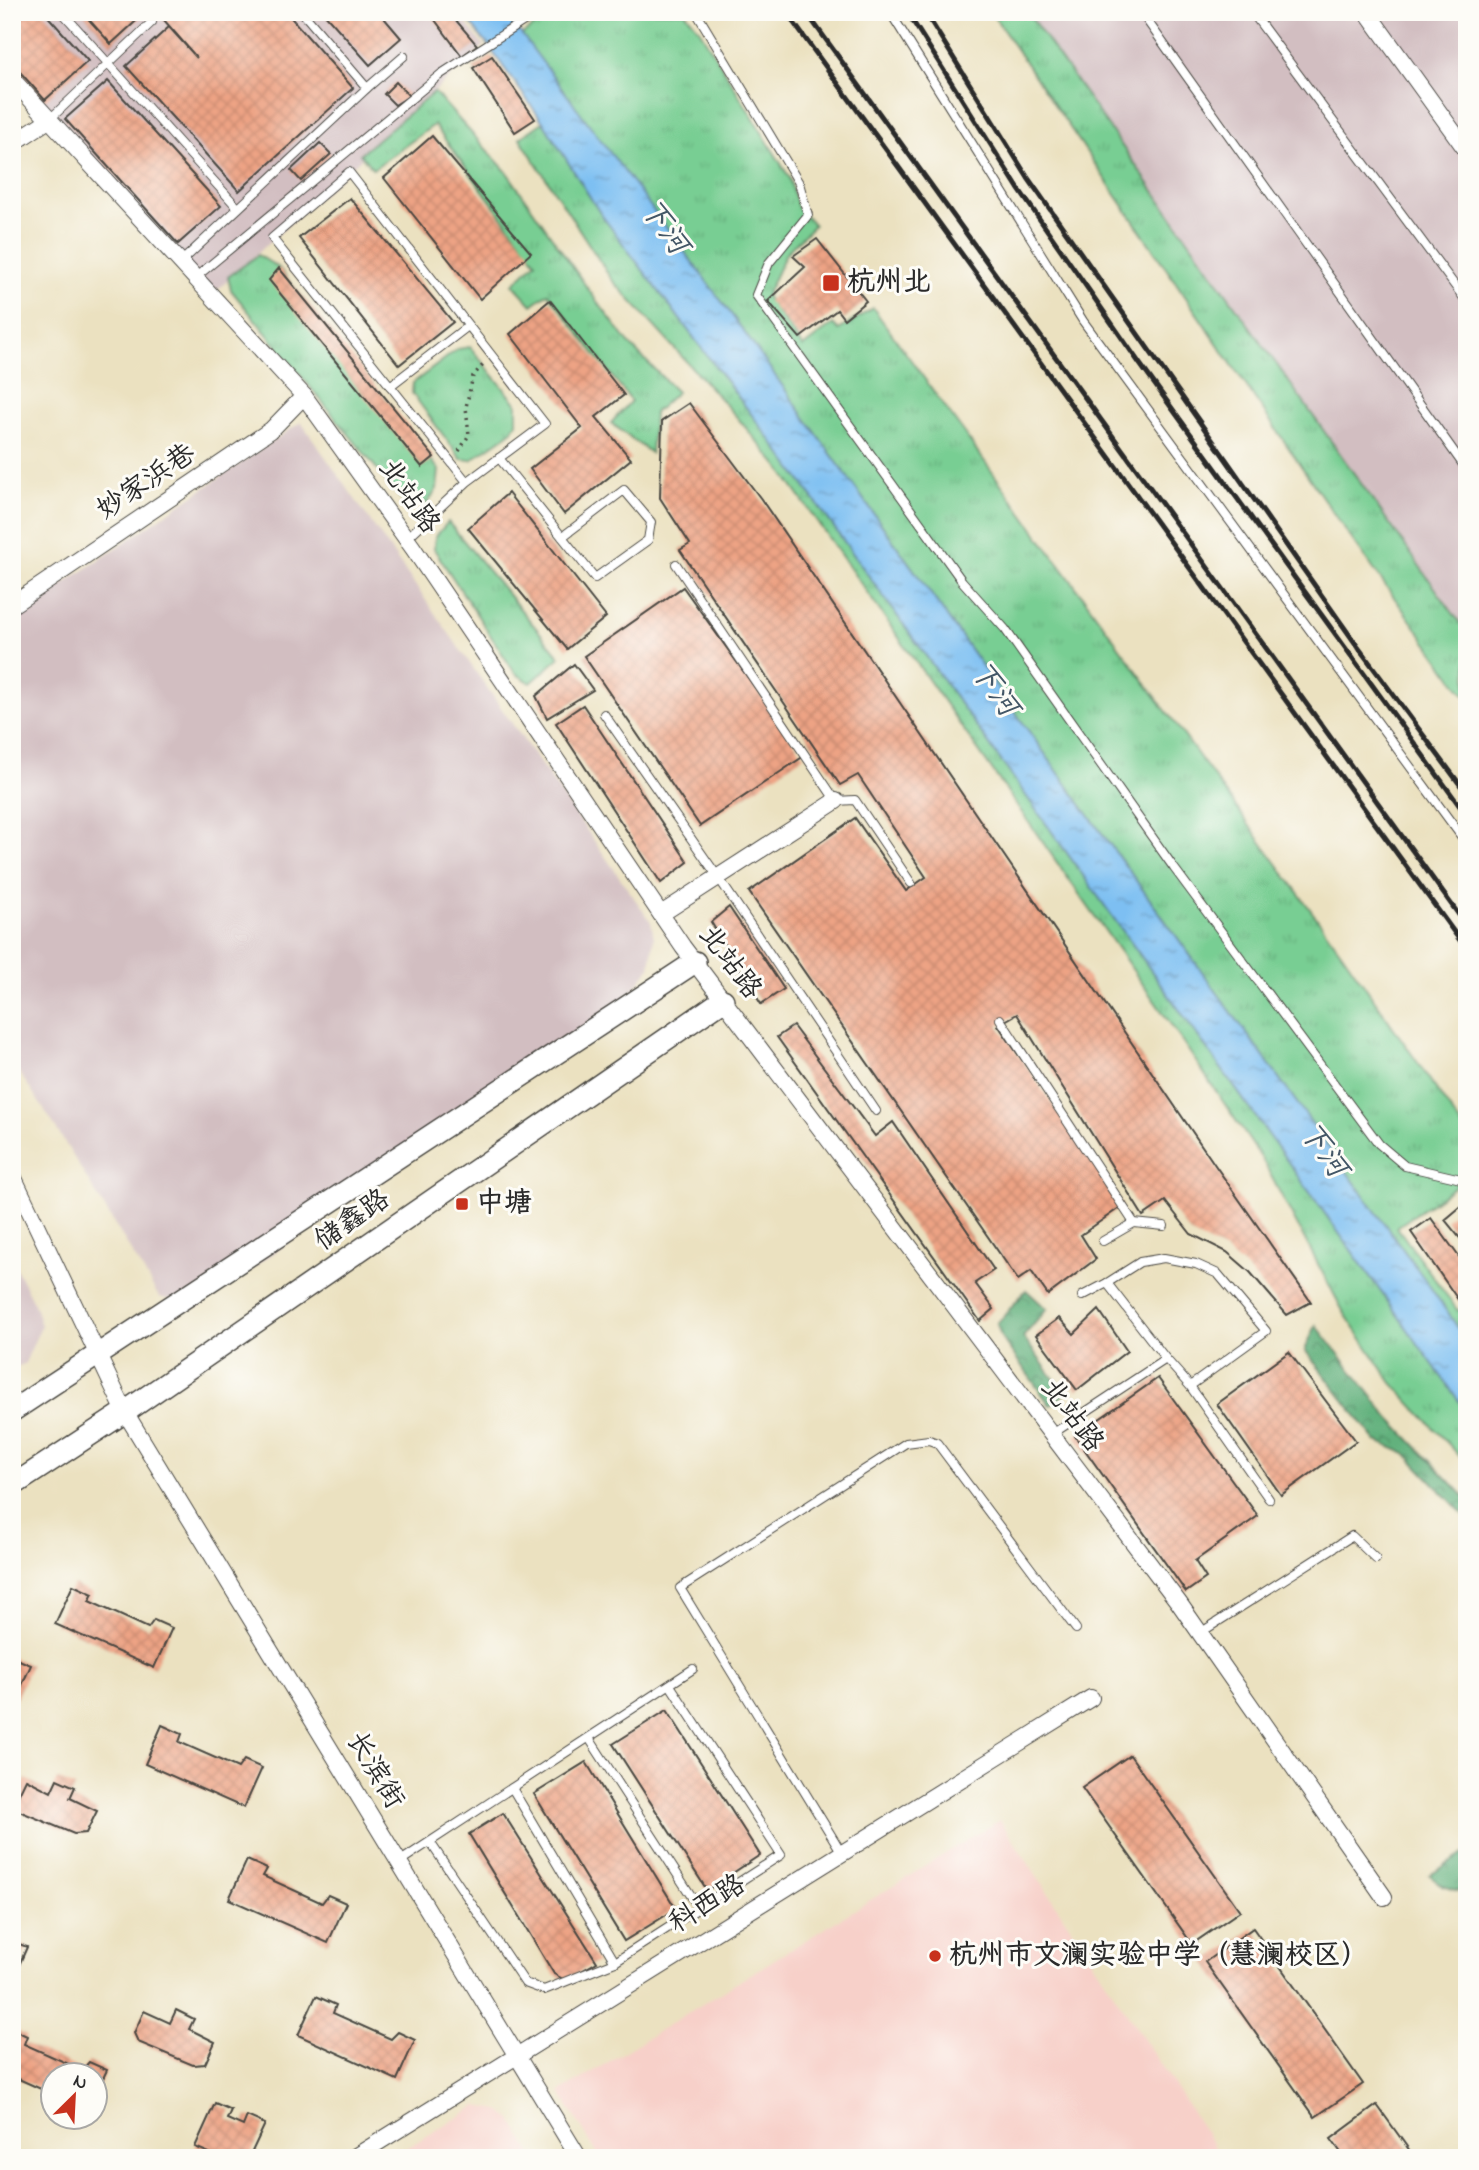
<svg xmlns="http://www.w3.org/2000/svg" width="1479" height="2170" font-family="'Indie Flower','LXGW WenKai TC',sans-serif">
	<style>
		.built { fill: #f7d0c9 }
		.industrial { fill: #d2bec1 }
		.grass { fill: url(#grass-tufts); stroke: #527c5f; stroke-width: 2 }
		.forest { fill: url(#forest-crowns); stroke: #466e54; stroke-width: 2 }
		.water { fill: url(#water-ripples); stroke: #54758e; stroke-width: 2 }
		.building { fill: url(#building-cross-hatch) }
		.lines { fill: none; stroke-linecap: round; stroke-linejoin: round }
		.lane-casing { stroke: #484641; stroke-width: 10 }
		.street-casing { stroke: #484641; stroke-width: 18 }
		.secondary-casing { stroke: #484641; stroke-width: 24 }
		.path { stroke: #484641; stroke-width: 3.5; stroke-dasharray: 2 5; stroke-linecap: butt }
		.lane { stroke: #fff; stroke-width: 8 }
		.street { stroke: #fff; stroke-width: 16 }
		.secondary { stroke: #fff; stroke-width: 21 }
		.rail { stroke: #2b2b2b; stroke-width: 5 }
		.poi-dot { fill: #c8321e; stroke: #fdfcf7; stroke-width: 2.5 }
		.labels { text-anchor: middle; dominant-baseline: central; stroke-width: 6; stroke-linejoin: round; paint-order: stroke }
		.poi-label { font-size: 28px; font-weight: bold; fill: #2b2b2b; stroke: #fdfcf7; text-anchor: start }
		.street-label { font-size: 28px; fill: #2b2b2b; stroke: #fdfcf7 }
		.water-label { font-size: 30px; font-style: italic; fill: #445767; stroke: #fdfcf7 }
	</style>
	<defs>
		<pattern id="grass-tufts" width="24" height="20" patternUnits="userSpaceOnUse" patternTransform="scale(1.75)"><rect width="24" height="20" fill="#78ce93"/><path d="M3 7l-1-3M5 7V3M7 7l1-3M15 17l-1-3M17 17v-4M19 17l1-3" fill="none" stroke="#68b17f"/></pattern>
		<pattern id="forest-crowns" width="20" height="18" patternUnits="userSpaceOnUse" patternTransform="scale(1.75)"><rect width="20" height="18" fill="#62b17d"/><path d="M2 6a3 3 0 1 1 6 0M12 15a3 3 0 1 1 6 0" fill="none" stroke="#519067"/></pattern>
		<pattern id="water-ripples" width="26" height="14" patternUnits="userSpaceOnUse" patternTransform="scale(1.75)"><rect width="26" height="14" fill="#7dbff2"/><path d="M2 4q2-2 4 0t4 0M15 11q2-2 4 0t4 0" fill="none" stroke="#679bc4"/></pattern>
		<pattern id="building-cross-hatch" width="8" height="8" patternUnits="userSpaceOnUse" patternTransform="scale(1.75)"><rect width="8" height="8" fill="#eda384"/><path d="M0 0l8 8M0 8l8-8" fill="none" stroke="#cb8c72"/></pattern>
	</defs>
	<rect width="100%" height="100%" fill="#fdfcf7"/>
	<filter id="ink" filterUnits="userSpaceOnUse"><feTurbulence type="fractalNoise" baseFrequency=".0143" numOctaves="2"/><feDisplacementMap in="SourceGraphic" scale="14" xChannelSelector="R" yChannelSelector="G"/><feConvolveMatrix kernelMatrix="1 2 1 2 8 2 1 2 1" color-interpolation-filters="sRGB"/></filter>
	<filter id="wash" filterUnits="userSpaceOnUse"><feTurbulence type="fractalNoise" baseFrequency=".00686" numOctaves="4" result="noise"/><feDisplacementMap in="SourceGraphic" scale="28" xChannelSelector="R" yChannelSelector="G"/><feGaussianBlur stdDeviation="1.57" result="paint"/><feColorMatrix in="noise" values="0 0 0 0 0 0 0 0 0 0 0 0 0 0 0 0 0 1.4 0 .05"/><feComposite in="paint" operator="in"/></filter>
	<g filter="url(#wash)">
		<rect width="100%" height="100%" fill="#ebe1c0"/>
		<g class="built">
			<path d="M1000 1820 1222 2158H600L560 2092Z"/>
			<path d="M477 2106 499 2110 512 2120 534 2158H390Z"/>
		</g>
		<g class="industrial">
			<path d="M12 12H457L484 46 212 295 12 66Z"/>
			<path d="M1027 12H1467V633Z"/>
			<path d="M301 422 651 922 654 938 650 968 625 1000 199 1307 159 1297 51 1120 12 1062V619Z"/>
			<path d="M12 1260 35 1306 41 1326 25 1363 12 1371Z"/>
		</g>
		<g class="grass">
			<path d="M555 12H685L699 29 789 177 798 208 814 225 786 253 766 296 803 347 833 324 839 330 873 308 1342 953 1467 1134V1178L1397 1227 1458 1311 1467 1305V1341L1428 1284 1085 810 734 318 521 35Z"/>
			<path d="M991 12H1027L1467 633V698L1338 520Z"/>
			<path d="M434 92 506 171 593 296 632 347 677 392 654 413 651 453 611 423 631 401 548 293 532 305 513 284 536 262 434 125 373 169 360 154Z"/>
			<path d="M543 122 600 213 788 463 1467 1412V1464L1392 1383 1343 1311 1262 1159 1163 1013 778 466 736 416 612 280 520 138Z"/>
			<path d="M258 255 279 268 439 470 437 489 428 503 407 506 231 290 228 277Z"/>
			<path d="M470 347 517 404V423L510 433 471 460 461 459 412 393 413 383 458 349Z"/>
			<path d="M448 522 560 657 531 683 515 673 434 549 435 537Z"/>
		</g>
		<g class="forest">
			<path d="M1026 1290 1047 1309 1023 1337 1065 1394 1050 1405 1001 1337 997 1324Z"/>
			<path d="M1316 1325 1390 1419 1467 1499V1515L1465 1516 1406 1454 1376 1441 1305 1350Z"/>
			<path d="M1467 1852V1880L1459 1891 1442 1886 1430 1875Z"/>
		</g>
		<path class="water" d="M462 12H505L734 318 1085 810 1428 1284 1467 1341V1412L788 463 600 213 543 122 495 55Z"/>
		<g id="blocks">
			<g class="building">
				<path d="M12 12H44L88 61 45 100 12 63Z"/>
				<path d="M82 12H146L111 44Z"/>
				<path d="M157 12H286L353 88 239 191 126 66 169 27 197 58Z"/>
				<path d="M323 12H379L401 38 370 65Z"/>
				<path d="M429 12H449L477 45 462 56Z"/>
				<path d="M492 56 535 119 515 132 473 68Z"/>
				<path d="M108 81 221 206 178 244 65 119Z"/>
				<path d="M396 82 409 96 395 105 384 94Z"/>
				<path d="M432 136 531 253 480 299 384 178Z"/>
				<path d="M320 143 331 154 301 181 291 170Z"/>
				<path d="M350 198 453 322 399 365 299 238Z"/>
				<path d="M817 239 866 301 844 319 837 310 800 338 768 301 805 267 793 256Z"/>
				<path d="M279 268 434 457 422 467 269 280Z"/>
				<path d="M550 300 624 395 596 417 631 459 564 514 530 469 582 428 510 334Z"/>
				<path d="M689 403 761 499 1217 1168 1311 1302 1287 1315 1250 1272 1227 1252 1191 1234 1165 1201 1143 1216 1017 1014 998 1025 1122 1206 1081 1235 1096 1259 1048 1295 1031 1271 1018 1280 749 892 855 818 906 891 926 877 858 775 840 785 680 550 690 544 660 498 662 421Z"/>
				<path d="M508 493 606 617 567 649 468 528Z"/>
				<path d="M683 587 804 756 700 826 584 656Z"/>
				<path d="M574 664 593 690 547 718 536 696Z"/>
				<path d="M583 705 688 862 661 883 556 723Z"/>
				<path d="M729 907 784 989 761 1004 711 922Z"/>
				<path d="M793 1026 875 1136 893 1122 994 1270 975 1283 994 1309 980 1321 777 1037Z"/>
				<path d="M1465 1203 1467 1205V1247L1445 1220Z"/>
				<path d="M1431 1218 1467 1268V1294L1459 1301 1411 1232Z"/>
				<path d="M1099 1310 1127 1351 1077 1390 1036 1335 1059 1318 1074 1334Z"/>
				<path d="M1289 1352 1356 1441 1281 1495 1217 1404Z"/>
				<path d="M1158 1378 1258 1516 1195 1561 1206 1578 1186 1592 1075 1436Z"/>
				<path d="M73 1585 93 1594 89 1601 148 1628 154 1620 172 1628 154 1668 55 1624Z"/>
				<path d="M12 1657 31 1665 12 1707Z"/>
				<path d="M667 1710 760 1855 707 1890 613 1744Z"/>
				<path d="M162 1725 182 1734 179 1742 238 1768 244 1760 262 1768 244 1808 145 1764Z"/>
				<path d="M1130 1755 1240 1911 1192 1944 1082 1788Z"/>
				<path d="M586 1762 676 1909 624 1941 534 1794Z"/>
				<path d="M26 1779 51 1792 57 1779 75 1787 70 1798 97 1811 86 1833 74 1834 19 1811 15 1802Z"/>
				<path d="M503 1813 597 1962 569 1978 563 1979 554 1974 469 1834Z"/>
				<path d="M247 1860 267 1869 263 1876 322 1903 328 1895 346 1903 328 1943 229 1899Z"/>
				<path d="M1253 1928 1363 2084 1315 2117 1205 1962Z"/>
				<path d="M12 1941 27 1947 12 1981Z"/>
				<path d="M316 1996 336 2005 333 2013 391 2039 398 2032 415 2040 397 2080 298 2035Z"/>
				<path d="M176 2010 194 2019 189 2029 215 2042 205 2064 193 2065 138 2042 134 2033 144 2011 170 2023Z"/>
				<path d="M12 2029 27 2036 24 2044 82 2070 89 2062 107 2070 94 2097V2076H52V2094L12 2076Z"/>
				<path d="M215 2103 231 2110 227 2119 243 2126 247 2116 265 2124 249 2158H221L195 2147Z"/>
				<path d="M1377 2105 1415 2158H1345L1331 2139Z"/>
			</g>
		</g>
	</g>
	<g filter="url(#ink)">
		<use href="#blocks" fill-opacity="0" stroke="#484641" stroke-width="2"/>
		<g class="lines">
			<defs>
				<g id="lane">
					<path d="M62 12 238 208"/>
					<path d="M302 12 367 88"/>
					<path d="M696 12 799 183 808 215 769 263 756 295 962 581 1005 629 1174 868 1379 1144 1405 1166 1461 1179 1467 1187"/>
					<path d="M890 12 1083 321 1467 844"/>
					<path d="M1141 12 1467 470"/>
					<path d="M1252 12 1467 302"/>
					<path d="M50 119 152 22"/>
					<path d="M182 261 367 88 404 56"/>
					<path d="M196 277 441 74 538 12"/>
					<path d="M390 386 468 326"/>
					<path d="M499 458 595 578 648 540 651 522 624 490 562 537"/>
					<path d="M406 539 467 482 545 424 349 172 272 238 467 482"/>
					<path d="M676 564 836 801 855 800 911 883"/>
					<path d="M604 714 718 877 876 1111"/>
					<path d="M1000 1019 1134 1223 1164 1226"/>
					<path d="M1103 1241 1134 1223"/>
					<path d="M1082 1296 1107 1283"/>
					<path d="M1190 1386 1266 1331 1218 1274 1196 1264 1164 1258 1140 1262 1107 1283 1166 1359 1190 1386 1269 1499"/>
					<path d="M1052 1434 1166 1359"/>
					<path d="M1200 1633 1352 1536 1376 1559"/>
					<path d="M589 1738 699 1908"/>
					<path d="M512 1788 615 1962"/>
					<path d="M430 1842 525 1983 544 1990 615 1962 781 1855 670 1685"/>
					<path d="M842 1853 680 1588 906 1443 929 1440 937 1443 1076 1629"/>
					<path d="M399 1862 693 1669"/>
				</g>
				<g id="street">
					<path d="M1367 12 1467 151"/>
					<path d="M12 79 304 396 413 548 683 947 1179 1603 1384 1897"/>
					<path d="M12 144 50 119"/>
					<path d="M12 605 271 430 304 396"/>
					<path d="M661 914 836 801"/>
					<path d="M12 1174 125 1412 579 2158"/>
					<path d="M353 2158 1091 1698"/>
				</g>
				<g id="secondary">
					<path d="M12 1411 695 962"/>
					<path d="M12 1486 125 1412 723 1000"/>
				</g>
			</defs>
			<use href="#lane" class="lane-casing"/>
			<use href="#street" class="street-casing"/>
			<use href="#secondary" class="secondary-casing"/>
			<path class="path" d="M459 451 469 435 466 407 473 376 483 365"/>
			<use href="#lane" class="lane"/>
			<use href="#street" class="street"/>
			<use href="#secondary" class="secondary"/>
			<g class="rail">
				<path d="M786 12 1467 950"/>
				<path d="M806 12 1467 926"/>
				<path d="M907 12 1018 188 1140 364 1467 816"/>
				<path d="M925 12 1028 178 1358 647 1467 794"/>
			</g>
		</g>
	</g>
	<g class="poi-dot">
		<rect x="822" y="274" width="18" height="18" rx="3.5"/>
		<rect x="455" y="1197" width="14" height="14" rx="3.5"/>
		<circle cx="935" cy="1956" r="7"/>
	</g>
	<g class="labels">
		<g class="poi-label">
			<text x="847" y="283">杭州北</text>
			<text x="476" y="1204">中塘</text>
			<text x="949" y="1956">杭州市文澜实验中学（慧澜校区）</text>
		</g>
		<g class="street-label">
			<text transform="translate(147 483) rotate(-34)">妙家浜巷</text>
			<text transform="translate(408 497) rotate(55)">北站路</text>
			<text transform="translate(729 963) rotate(53)">北站路</text>
			<text transform="translate(353 1221) rotate(-35)">储鑫路</text>
			<text transform="translate(1071 1416) rotate(53)">北站路</text>
			<text transform="translate(374 1771) rotate(59)">长滨街</text>
			<text transform="translate(708 1905) rotate(-32)">科西路</text>
		</g>
		<g class="water-label">
			<text transform="translate(663 228) rotate(54)">下河</text>
			<text transform="translate(993 690) rotate(54)">下河</text>
			<text transform="translate(1322 1151) rotate(54)">下河</text>
		</g>
	</g>
	<rect width="1479" height="2170" fill="none" stroke="#fdfcf7" stroke-width="42"/>
	<g transform="translate(74 2096) rotate(24)"><circle r="33" fill="#fdfcf7" stroke="#a9a8a5" stroke-width="2"/>
	<path d="M0-5L12 26L0 18L-12 26Z" fill="#c8321e"/>
	<text y="-10" font-size="19" font-weight="bold" text-anchor="middle" fill="#2b2b2b">N</text>
	</g>
</svg>
